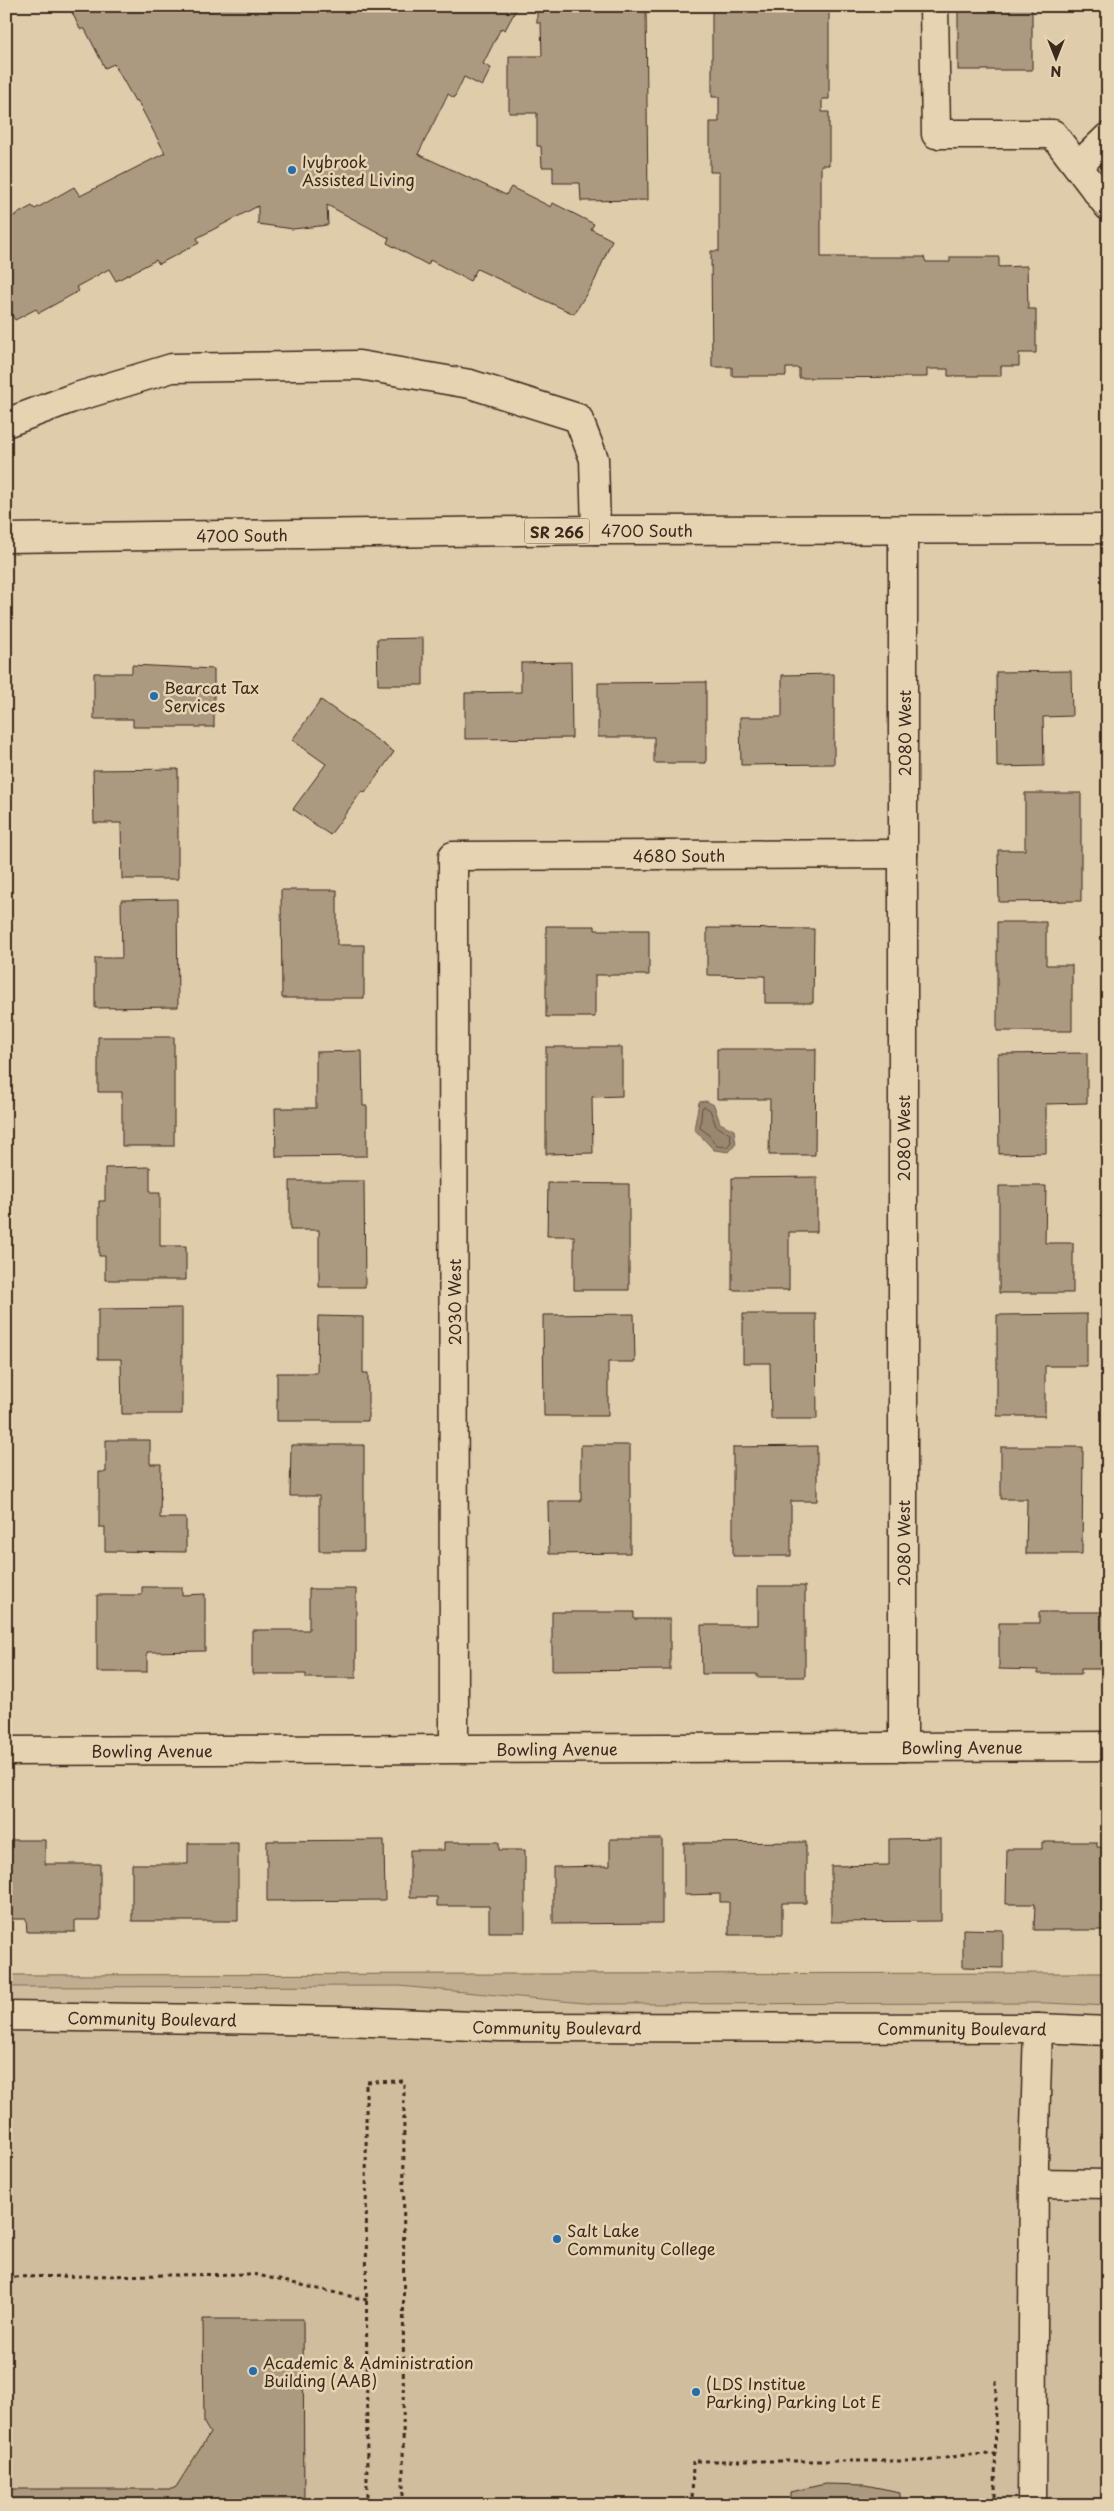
<svg xmlns="http://www.w3.org/2000/svg" width="1114" height="2511" font-family="'Playpen Sans',sans-serif">
	<style>
		.built { fill: #d0bd9e }
		.green { fill: #c1ae91; stroke: #7e6c58 }
		.water { fill: #9a8770; stroke: #74624f }
		.lines { fill: none; stroke-linecap: round; stroke-linejoin: round }
		.shore { stroke: #614f3f; stroke-width: 1 }
		.building { fill: #ac9a80; stroke: #3b2a1e }
		.minor-casing { stroke: #3b2a1e; stroke-width: 31 }
		.major-casing { stroke: #3b2a1e; stroke-width: 31 }
		.path { stroke: #3b2a1e; stroke-width: 3; stroke-dasharray: 4 4; stroke-linecap: butt }
		.minor { stroke: #e6d3b1; stroke-width: 28 }
		.major { stroke: #e6d3b1; stroke-width: 28 }
		.poi-dot { fill: #1f6fb2; stroke: #e6d3b1; stroke-width: 2 }
		.labels { text-anchor: middle; dominant-baseline: central; stroke-width: 5; stroke-linejoin: round; paint-order: stroke }
		.shield { fill: #e6d3b1; stroke: #6e5d4a; stroke-width: 1 }
		.shield-label { font-size: 15px; font-weight: bold; fill: #3b2a1e }
		.poi-label { font-size: 16px; fill: #3b2a1e; stroke: #e6d3b1; text-anchor: start }
		.street-label { font-size: 16px; fill: #3b2a1e; stroke: #e6d3b1 }
	</style>
	<rect width="100%" height="100%" fill="#dfccab"/>
	<filter id="ink" filterUnits="userSpaceOnUse"><feTurbulence type="fractalNoise" baseFrequency=".02" numOctaves="2"/><feDisplacementMap in="SourceGraphic" scale="10" xChannelSelector="R" yChannelSelector="G"/><feConvolveMatrix kernelMatrix="1 2 1 2 8 2 1 2 1" color-interpolation-filters="sRGB"/></filter>
	<g filter="url(#ink)">
		<path class="built" d="M1108 1972V2505H6V1974Z"/>
		<path class="green" d="M1108 1973V2006L1048 2003 595 2004 399 1986 6 1987V1975Z"/>
		<path class="water" d="M706 1101 714 1105 720 1123 734 1130 736 1144 729 1152 714 1150 694 1129 699 1102Z"/>
		<g class="lines">
			<path class="shore" d="M705 1107 710 1110 716 1126 730 1134 731 1142 727 1147 717 1146 707 1133 700 1128 702 1108Z"/>
		</g>
		<g class="building">
			<path d="M69 6H191L192 9 241 8V6H518L505 30 501 28 483 64 491 68 482 86 464 77 454 98 448 94 418 154 506 195 511 187 551 207 553 203 594 224 591 229 612 240 595 280 574 314 477 269 470 281 430 260 428 265 387 243 389 238 327 205 328 225 293 229 258 224V206L197 238 199 243 159 264 156 260 116 281 109 269 76 287 79 291 39 313 36 309 15 320 6 306V220L32 206 35 209 74 187 80 196 165 153 137 100 135 101 114 64 105 68 85 29H80Z"/>
			<path d="M537 6H646L648 200 581 201 580 183H553V167H542L541 146H537V113H509V56H542L541 23H537Z"/>
			<path d="M712 6H829V99H822V112H829V165H821V257H924L926 262H950V257H999V267L1027 266 1028 309H1036V353H1019V366H1001V376H948V369H927V377L799 378V368H786V376H732V367H712L711 251H719V172H710V122H719V97H712Z"/>
			<rect x="958" y="6" width="74" height="64"/>
			<path d="M423 638V685H378L377 639Z"/>
			<path d="M571 662 572 738 465 739V693L521 692V663Z"/>
			<path d="M132 665 214 669V727H133V719H94V673H132Z"/>
			<path d="M1071 671 1072 716 1043 717 1044 766 997 767 996 672Z"/>
			<path d="M834 674V764L741 765 740 717H782V675Z"/>
			<path d="M706 682V763H654V737H598V683Z"/>
			<path d="M321 700 394 752 365 793 362 791 330 835 293 809 326 764 292 740Z"/>
			<path d="M178 769V879H122L121 823H94L93 770Z"/>
			<path d="M1025 793H1081V901L999 902 998 850H1025Z"/>
			<path d="M281 890H337V945H364V998H282Z"/>
			<path d="M177 899 178 1007 95 1008V958H122L121 900Z"/>
			<path d="M997 922H1046V965H1072V1031H997Z"/>
			<path d="M546 926H595V930H649V975H595V1017H546Z"/>
			<path d="M707 928 814 929 813 1003H765V976L707 975Z"/>
			<path d="M98 1037H174V1146H122V1092H98Z"/>
			<path d="M546 1047H622V1096L592 1097 593 1153 546 1154Z"/>
			<path d="M717 1049H816L815 1155H769L770 1099H717Z"/>
			<path d="M362 1051 363 1106H367V1156L276 1157 275 1108H316V1052Z"/>
			<path d="M1087 1053V1103L1046 1104V1153L999 1154 998 1054Z"/>
			<path d="M150 1167V1193H160V1246H186V1280H105V1256H99V1201H105V1168Z"/>
			<path d="M817 1177V1232H789V1290H732V1178Z"/>
			<path d="M290 1181H364L365 1287H319V1230H290Z"/>
			<path d="M548 1183 629 1184V1290H574V1236H547Z"/>
			<path d="M999 1186H1046L1045 1243H1073V1293H999Z"/>
			<path d="M182 1308V1414H122L121 1359H98V1309Z"/>
			<path d="M634 1314 635 1362H608V1416H544L543 1315Z"/>
			<path d="M743 1314H816L817 1419H771L770 1363H743Z"/>
			<path d="M1087 1314V1366H1045V1416H997V1315Z"/>
			<path d="M318 1316 363 1317V1373H368V1421H277V1373H317Z"/>
			<path d="M106 1440H150V1464H161L160 1518H186V1552L105 1551V1527H99V1472H106Z"/>
			<path d="M291 1445H364V1551H319V1496H290Z"/>
			<path d="M581 1445H630V1553L549 1554 548 1501H581Z"/>
			<path d="M817 1446V1501H791V1556H733V1447Z"/>
			<path d="M1001 1447H1083L1082 1554H1026L1027 1499H1001Z"/>
			<path d="M758 1586H805V1677H757V1674H702L701 1625H758Z"/>
			<path d="M142 1587H182V1595L205 1594V1651L147 1652V1672H97V1595H142Z"/>
			<path d="M309 1589H356V1678H306V1674H252V1630H309Z"/>
			<path d="M552 1612H634V1619H670V1670L552 1671Z"/>
			<path d="M1039 1612H1108V1669H1081V1674H1038V1670L999 1669V1623H1039Z"/>
			<path d="M941 1838V1921L831 1922V1866L889 1865V1839Z"/>
			<path d="M610 1839H662V1923L553 1924V1867L610 1866Z"/>
			<path d="M6 1840H45V1864H100V1920H75V1932H27L26 1919H6Z"/>
			<path d="M384 1840 385 1900 267 1901V1841Z"/>
			<path d="M444 1842H499V1850H525V1932H489V1906H437V1897H410V1850H444Z"/>
			<path d="M806 1842V1903H782V1935H729V1902H720V1894L684 1895V1843Z"/>
			<path d="M1042 1842H1097V1847L1108 1848V1930H1034L1035 1904H1006L1007 1849H1042Z"/>
			<path d="M188 1843H238V1921H132V1864H188Z"/>
			<path d="M963 1929 1003 1930V1968L963 1967Z"/>
			<path d="M203 2319H303L304 2505H6V2489H172L176 2487 210 2433 204 2423Z"/>
			<path d="M825 2484 865 2485 900 2492V2501L943 2502V2505H747V2502H790V2492Z"/>
		</g>
		<g class="lines">
			<defs>
				<g id="minor">
					<path d="M934 6 936 134H1053L1108 206"/>
					<path d="M1078 166 1108 137"/>
					<path d="M6 423 70 399 172 368 359 365 470 384 578 418 594 459 596 530"/>
					<path d="M903 530V1747"/>
					<path id="s1" d="M454 1748 453 856 903 854"/>
					<path id="s2" d="M6 1751 1108 1746"/>
					<path id="s3" d="M6 2016 345 2021 500 2027 1038 2028 1108 2031"/>
					<path d="M1034 2183 1108 2184"/>
					<path d="M1032 2505 1034 2162 1038 2028"/>
				</g>
				<g id="major">
					<path id="s4" d="M6 538 596 530 1108 529"/>
				</g>
			</defs>
			<use href="#minor" class="minor-casing"/>
			<use href="#major" class="major-casing"/>
			<g class="path">
				<path d="M6 2277 253 2274 367 2300"/>
				<path d="M367 2505 366 2082 404 2081 403 2505"/>
				<path d="M692 2505 693 2461H926L965 2455 995 2454"/>
				<path d="M995 2505 996 2380"/>
			</g>
			<use href="#minor" class="minor"/>
			<use href="#major" class="major"/>
		</g>
	</g>
	<g class="poi-dot">
		<circle cx="292" cy="170" r="5"/>
		<circle cx="154" cy="696" r="5"/>
		<circle cx="557" cy="2239" r="5"/>
		<circle cx="253" cy="2371" r="5"/>
		<circle cx="696" cy="2392" r="5"/>
	</g>
	<g class="labels">
		<rect class="shield" x="524.5" y="518.5" width="65" height="25" rx="4"/>
		<g class="shield-label">
			<text x="557" y="531">SR 266</text>
		</g>
		<g class="poi-label">
			<text x="302" y="161">Ivybrook<tspan x="302" dy="18">Assisted Living</tspan></text>
			<text x="164" y="687">Bearcat Tax<tspan x="164" dy="18">Services</tspan></text>
			<text x="567" y="2230">Salt Lake<tspan x="567" dy="18">Community College</tspan></text>
			<text x="263" y="2362">Academic &amp; Administration<tspan x="263" dy="18">Building (AAB)</tspan></text>
			<text x="706" y="2383">(LDS Institue<tspan x="706" dy="18">Parking) Parking Lot E</tspan></text>
		</g>
		<g class="street-label">
			<text stroke="none"><textPath href="#s4" startOffset="641">4700 South</textPath></text>
			<text stroke="none"><textPath href="#s4" startOffset="236">4700 South</textPath></text>
			<text transform="translate(904 733) rotate(-90)">2080 West</text>
			<text stroke="none"><textPath href="#s1" startOffset="1118">4680 South</textPath></text>
			<text transform="translate(903 1138) rotate(-90)">2080 West</text>
			<text transform="translate(454 1302) rotate(-90)">2030 West</text>
			<text transform="translate(903 1543) rotate(-90)">2080 West</text>
			<text stroke="none"><textPath href="#s2" startOffset="956">Bowling Avenue</textPath></text>
			<text stroke="none"><textPath href="#s2" startOffset="551">Bowling Avenue</textPath></text>
			<text stroke="none"><textPath href="#s2" startOffset="146">Bowling Avenue</textPath></text>
			<text stroke="none"><textPath href="#s3" startOffset="146">Community Boulevard</textPath></text>
			<text stroke="none"><textPath href="#s3" startOffset="551">Community Boulevard</textPath></text>
			<text stroke="none"><textPath href="#s3" startOffset="956">Community Boulevard</textPath></text>
		</g>
	</g>
	<rect width="1114" height="2511" fill="none" stroke="#e6d3b1" stroke-width="25"/>
	<rect x="12" y="12" width="1089" height="2486" fill="none" stroke="#3b2a1e" stroke-width="2" filter="url(#ink)"/>
	<g transform="translate(1056 58) rotate(180)" stroke="#e6d3b1" stroke-width="4" paint-order="stroke">
	<path d="M0-4L9 19L0 12L-9 19Z" fill="#3b2a1e"/>
	<text y="-8" font-size="14" font-weight="bold" text-anchor="middle" fill="#3b2a1e">N</text>
	</g>
</svg>
